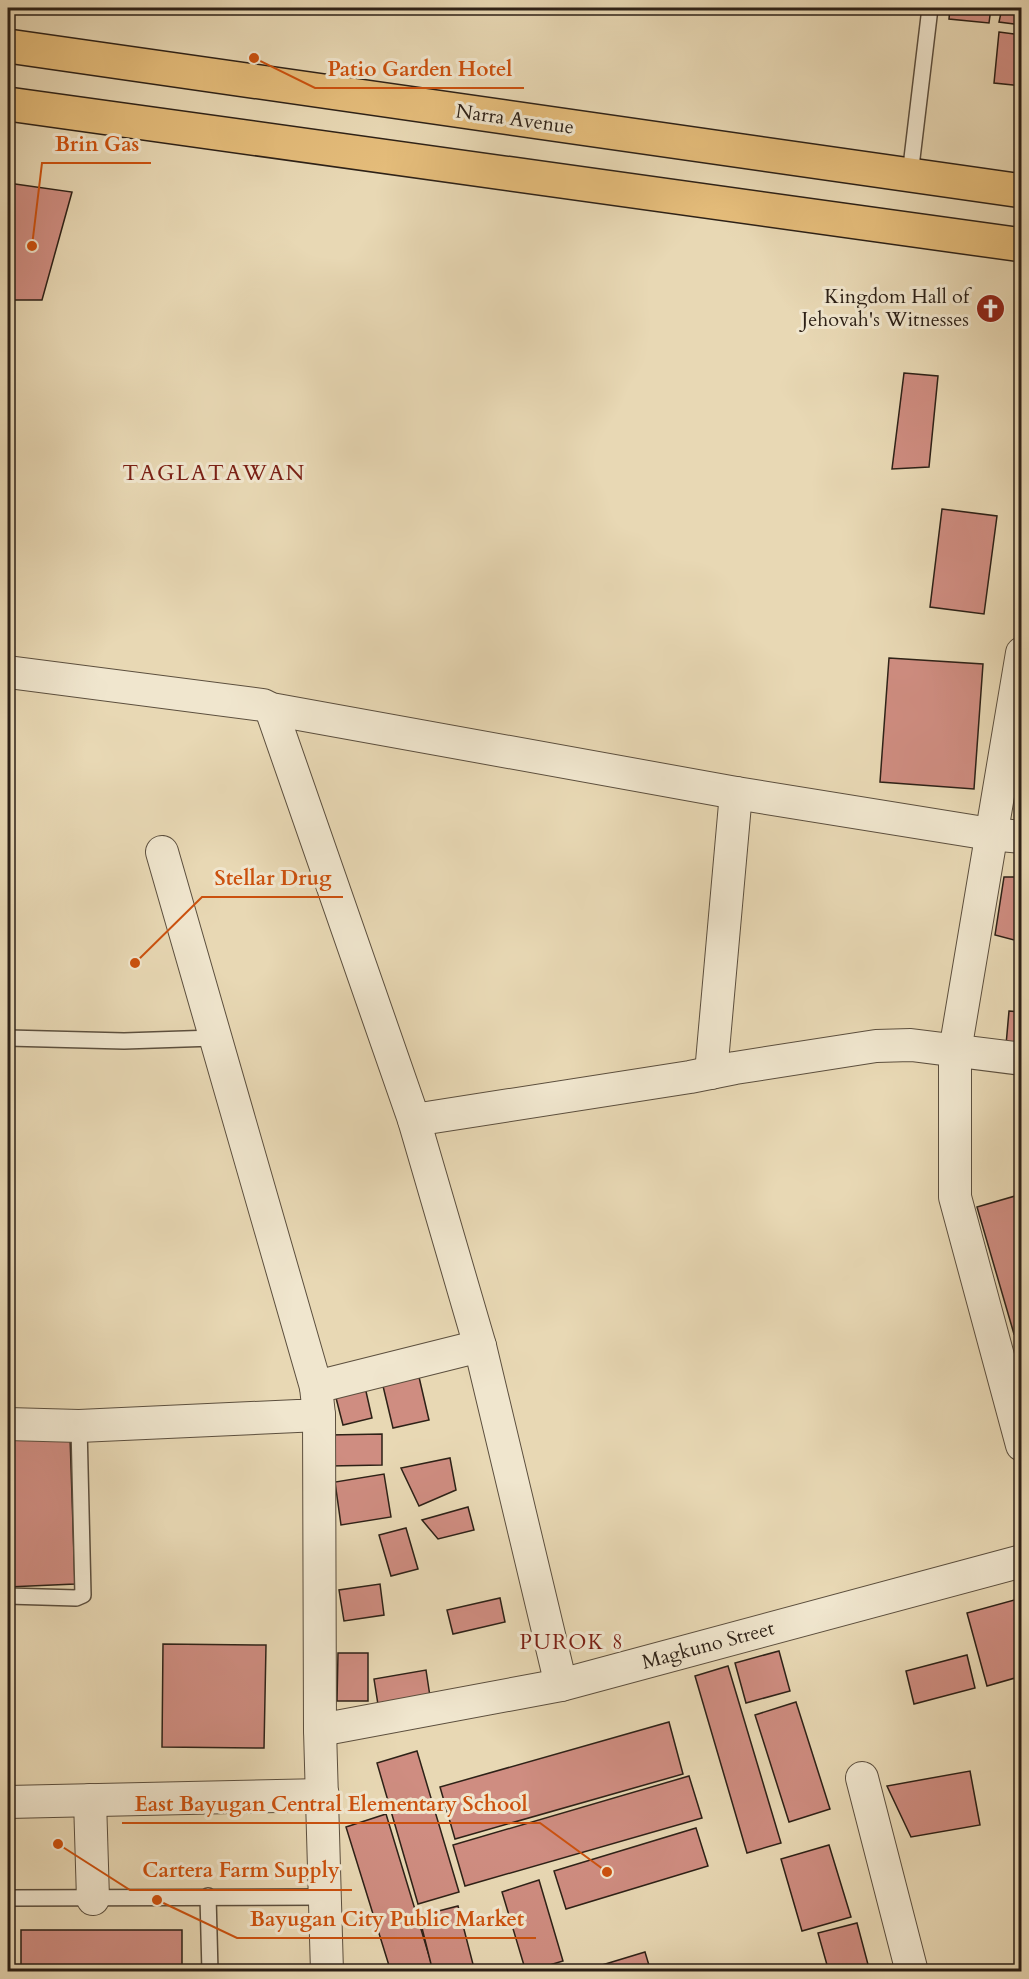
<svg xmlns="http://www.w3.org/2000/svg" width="1029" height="1979" font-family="Cardo,serif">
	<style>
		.building { fill: #cf8d81; stroke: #2d2117; stroke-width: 1.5 }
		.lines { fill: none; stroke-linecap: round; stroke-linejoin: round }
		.service-casing { stroke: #5c4f3e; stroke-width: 18 }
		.minor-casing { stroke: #5c4f3e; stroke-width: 34 }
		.trunk-casing { stroke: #2d2117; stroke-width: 36 }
		.service { stroke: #f0e6ce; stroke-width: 15 }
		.minor { stroke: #f0e6ce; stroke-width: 32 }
		.trunk { stroke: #e4bc7a; stroke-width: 33 }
		.labels { text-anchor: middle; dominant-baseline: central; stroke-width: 6; stroke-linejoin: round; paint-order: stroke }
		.street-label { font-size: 20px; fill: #2d2117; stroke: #f0e6ce }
		.poi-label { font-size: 20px; fill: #2d2117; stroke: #f0e6ce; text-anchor: end }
		.neighbourhood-label { font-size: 21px; letter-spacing: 1.5px; fill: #7a1f14; stroke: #f0e6ce }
		.quarter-label { font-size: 22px; letter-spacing: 1.5px; fill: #7a1f14; stroke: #f0e6ce }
		.leader { fill: none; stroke: #cc510e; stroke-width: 2 }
		.callout-dot { fill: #cc510e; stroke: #f0e6ce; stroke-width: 2 }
		.callout-label { font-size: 21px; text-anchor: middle; font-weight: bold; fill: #cc510e; stroke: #f0e6ce; stroke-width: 6; stroke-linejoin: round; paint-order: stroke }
	</style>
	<rect width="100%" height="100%" fill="#e8d8b4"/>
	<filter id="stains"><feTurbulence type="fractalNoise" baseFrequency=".00333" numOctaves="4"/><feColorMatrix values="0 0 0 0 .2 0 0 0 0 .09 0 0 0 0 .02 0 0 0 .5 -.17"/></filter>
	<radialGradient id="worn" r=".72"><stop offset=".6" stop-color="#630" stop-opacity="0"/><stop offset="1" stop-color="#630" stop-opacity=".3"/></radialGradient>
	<g class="building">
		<path d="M950 8H991L989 23 949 19Z"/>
		<path d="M1002 8H1022V25L999 22Z"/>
		<path d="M999 32 1022 35V86L994 83Z"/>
		<path d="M8 183 72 192 42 300H8Z"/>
		<path d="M904 373 938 376 929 467 892 469Z"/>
		<path d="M942 509 997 516 984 614 930 607Z"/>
		<path d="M889 658 983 664 974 789 880 782Z"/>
		<path d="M1004 877H1022V942L995 935Z"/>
		<path d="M1009 1011 1022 1012V1046L1006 1045Z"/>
		<path d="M1022 1194V1332L1014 1334 977 1207Z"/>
		<path d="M419 1377 429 1420 393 1428 383 1386Z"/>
		<path d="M365 1387 372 1418 343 1425 335 1394Z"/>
		<path d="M382 1434V1465L330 1466 329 1435Z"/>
		<path d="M70 1437 75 1584 8 1587V1439Z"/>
		<path d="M450 1458 456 1490 419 1506 401 1468Z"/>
		<path d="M384 1474 391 1517 341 1525 335 1482Z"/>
		<path d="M468 1507 474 1530 438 1539 422 1520Z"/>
		<path d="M406 1528 418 1569 391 1576 379 1535Z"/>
		<path d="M380 1584 384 1615 344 1621 339 1590Z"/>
		<path d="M500 1598 505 1622 453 1634 447 1610Z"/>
		<path d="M1022 1598V1676L987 1686 967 1613Z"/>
		<path d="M163 1644 266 1645 264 1748 162 1747Z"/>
		<path d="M779 1651 790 1691 746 1703 735 1663Z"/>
		<path d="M338 1653H368V1701H337Z"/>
		<path d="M967 1655 975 1688 914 1704 906 1671Z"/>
		<path d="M728 1666 781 1843 747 1853 695 1676Z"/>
		<path d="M426 1670 431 1703 379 1711 374 1679Z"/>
		<path d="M796 1702 830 1809 789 1822 755 1715Z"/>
		<path d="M669 1722 683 1774 455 1839 440 1787Z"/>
		<path d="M417 1751 459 1892 418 1904 377 1763Z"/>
		<path d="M970 1771 980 1825 911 1837 887 1786Z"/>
		<path d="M689 1776 702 1818 465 1886 453 1845Z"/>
		<path d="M386 1814 434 1972H391L346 1827Z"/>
		<path d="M696 1828 708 1866 566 1909 554 1871Z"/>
		<path d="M829 1845 851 1917 802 1931 781 1859Z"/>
		<path d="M539 1880 563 1961 526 1972 502 1892Z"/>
		<path d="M458 1906 475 1972H433L419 1916Z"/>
		<path d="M857 1923 870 1972H829L818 1933Z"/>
		<rect x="21" y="1930" width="161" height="42"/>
		<path d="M645 1952 651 1972H579Z"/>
	</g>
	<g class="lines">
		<defs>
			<g id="service">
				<path d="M910 175 930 8"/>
				<path d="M8 1038 124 1041 214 1038"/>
				<path d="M8 1596 76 1598 83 1595 79 1426"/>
				<path d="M208 1896 210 1972"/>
				<path d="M8 1898 325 1897"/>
			</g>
			<g id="minor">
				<path d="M1022 653 955 1051V1197L1022 1445"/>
				<path d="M8 672 263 705 271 709 736 793 990 834 1022 837"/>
				<path d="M271 709 414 1120 480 1346 561 1685"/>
				<path d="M162 852 316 1387"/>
				<path d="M711 1073 736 793"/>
				<path d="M414 1120 690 1077 735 1068 876 1046 911 1045 1022 1059"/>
				<path d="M319 1415 320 1730 327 1972"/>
				<path d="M8 1424 79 1426 319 1415 316 1387 480 1346"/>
				<path d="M320 1730 561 1685 1022 1561"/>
				<path d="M862 1778 912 1972"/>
				<path d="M90 1800 93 1899"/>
				<path d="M8 1802 323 1795"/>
			</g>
			<g id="trunk">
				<path d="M8 46 1022 191"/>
				<path d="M8 104 1022 245"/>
			</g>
		</defs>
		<use href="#service" class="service-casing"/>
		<use href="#minor" class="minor-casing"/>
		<use href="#trunk" class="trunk-casing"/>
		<use href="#service" class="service"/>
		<use href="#minor" class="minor"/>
		<use href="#trunk" class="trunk"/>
	</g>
	<defs>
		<symbol id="church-disc" viewBox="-11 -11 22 22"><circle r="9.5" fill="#8f2418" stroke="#f0e6ce"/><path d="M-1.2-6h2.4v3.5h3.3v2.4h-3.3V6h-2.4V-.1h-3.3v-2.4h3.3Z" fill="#fff"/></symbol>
	</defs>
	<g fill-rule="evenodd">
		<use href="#church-disc" x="974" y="292" width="33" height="33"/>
	</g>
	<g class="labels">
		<g class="street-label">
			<text transform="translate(515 119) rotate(8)">Narra Avenue</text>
			<text transform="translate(708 1645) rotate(-15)">Magkuno Street</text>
		</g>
		<g class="poi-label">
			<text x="969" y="296">Kingdom Hall of<tspan x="969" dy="23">Jehovah's Witnesses</tspan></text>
		</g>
		<g class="neighbourhood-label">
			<text x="572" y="1642">PUROK 8</text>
		</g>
		<g class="quarter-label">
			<text x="214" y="473">TAGLATAWAN</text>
		</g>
	</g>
	<path class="leader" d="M254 58L315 88H524M32 246L42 163H151M135 963L202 897H343M607 1872L540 1823H122M58 1844L130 1890H352M157 1900L237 1938H536"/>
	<g class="callout-dot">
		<circle cx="254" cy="58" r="6"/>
		<circle cx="32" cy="246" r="6"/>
		<circle cx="135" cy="963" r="6"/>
		<circle cx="607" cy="1872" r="6"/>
		<circle cx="58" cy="1844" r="6"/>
		<circle cx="157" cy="1900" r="6"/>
	</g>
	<g class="callout-label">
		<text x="420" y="76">Patio Garden Hotel</text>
		<text x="97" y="151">Brin Gas</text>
		<text x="273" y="885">Stellar Drug</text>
		<text x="331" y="1811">East Bayugan Central Elementary School</text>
		<text x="241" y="1877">Cartera Farm Supply</text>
		<text x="387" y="1926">Bayugan City Public Market</text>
	</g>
	<rect width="1029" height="1979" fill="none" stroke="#e8d8b4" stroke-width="30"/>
	<rect x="9" y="9" width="1011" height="1961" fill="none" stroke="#2d2117" stroke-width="3"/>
	<rect x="15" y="15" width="999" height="1949" fill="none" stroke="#2d2117" stroke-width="1.5"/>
	<rect width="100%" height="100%" filter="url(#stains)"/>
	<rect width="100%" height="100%" fill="url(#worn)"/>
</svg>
